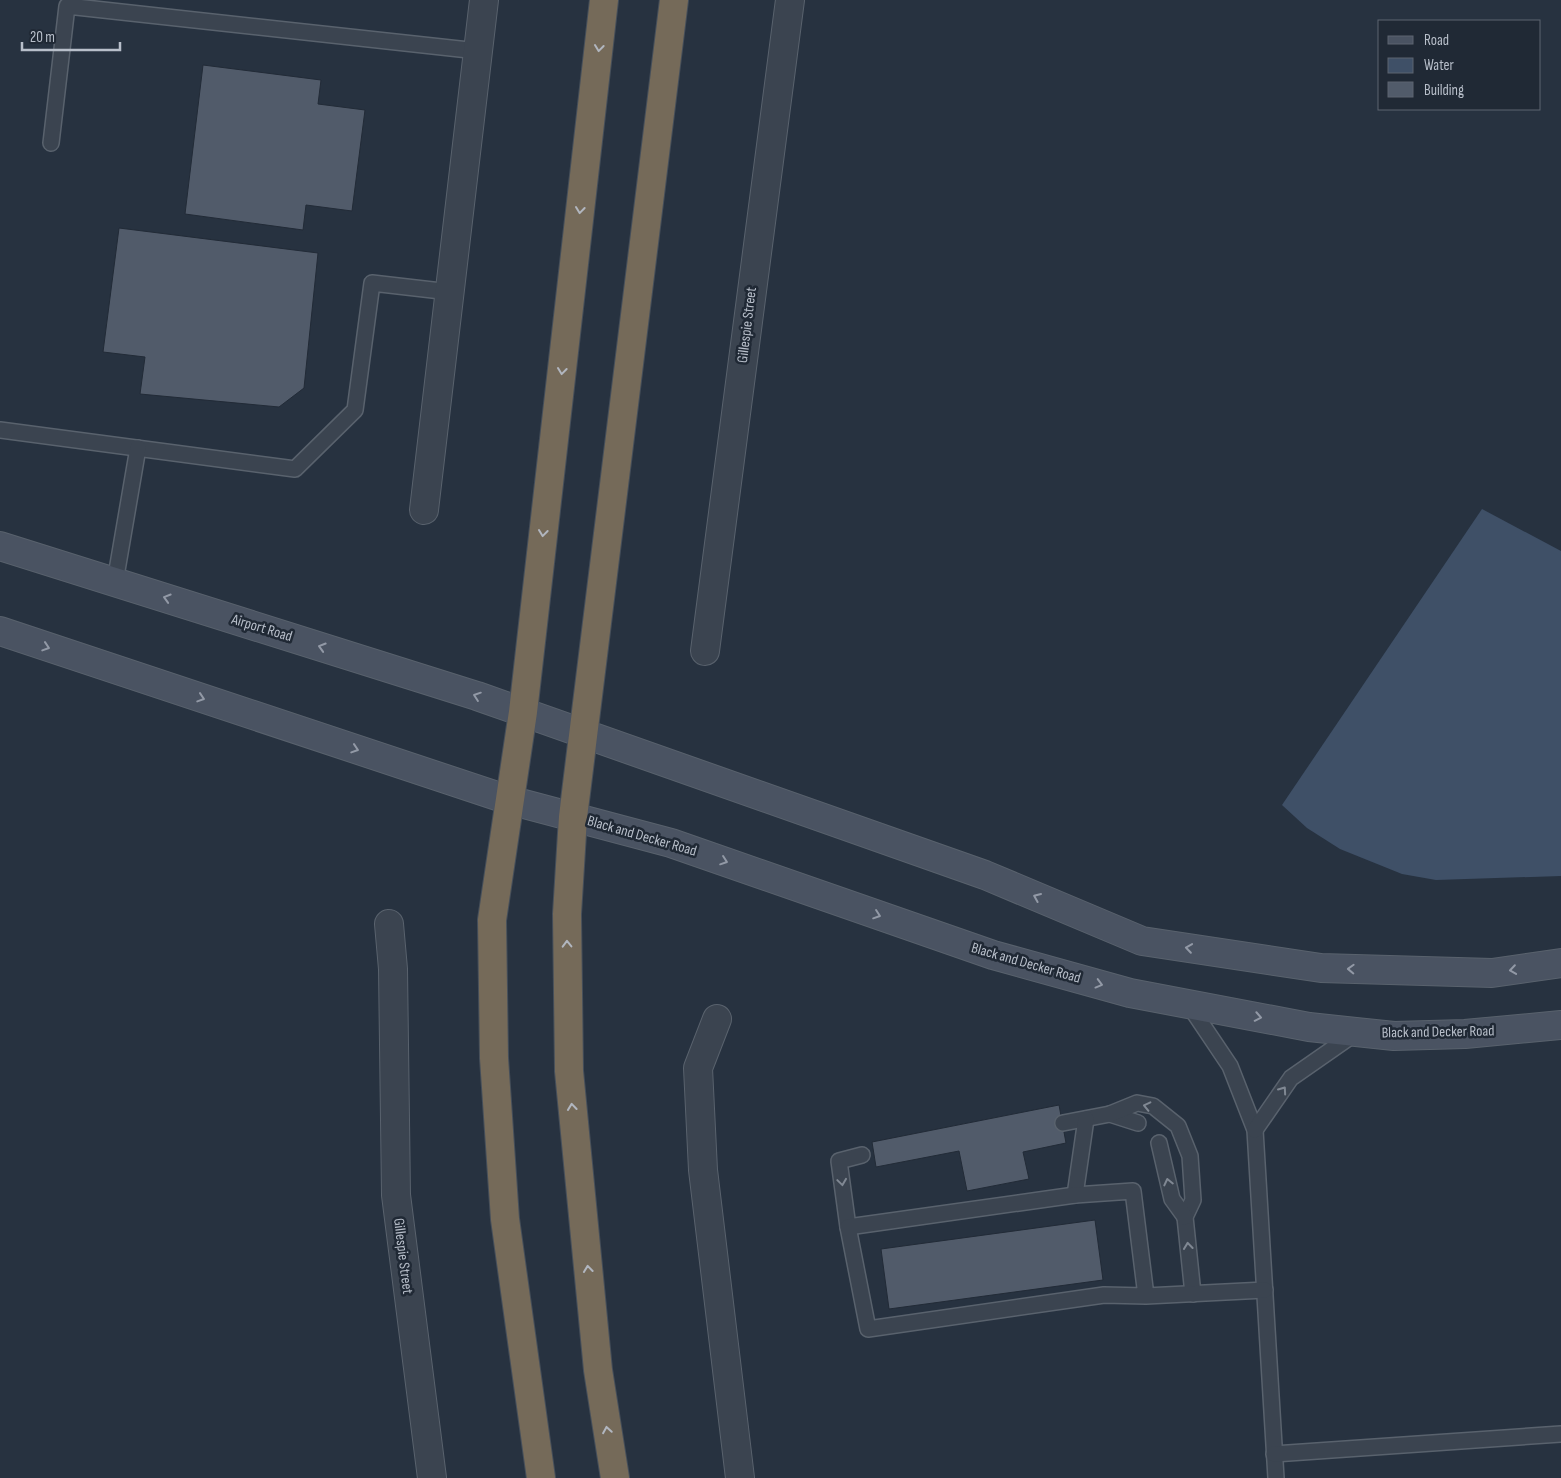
<svg xmlns="http://www.w3.org/2000/svg" width="1561" height="1478" font-family="'Sofia Sans Condensed',sans-serif">
	<style>
		.water { fill: #3f5067 }
		.building { fill: #515b6a; stroke: #222b37 }
		.lines { fill: none; stroke-linecap: round; stroke-linejoin: round }
		.lane-casing { stroke: #59626d; stroke-width: 18 }
		.street-casing { stroke: #59626d; stroke-width: 30 }
		.secondary-casing { stroke: #59626d; stroke-width: 30 }
		.highway-casing { stroke: #464f5a; stroke-width: 30 }
		.lane { stroke: #3b4450; stroke-width: 15 }
		.street { stroke: #3b4450; stroke-width: 28 }
		.secondary { stroke: #4a5362; stroke-width: 28 }
		.highway { stroke: #756a59; stroke-width: 28 }
		.oneway { stroke: #b1b6bf }
		.oneway2 { stroke: #9299a6 }
		.oneway3 { stroke: #808893 }
		.labels { text-anchor: middle; dominant-baseline: central; stroke-width: 5; stroke-linejoin: round; paint-order: stroke }
		.street-label { font-size: 15px; fill: #b8bfca; stroke: #202935 }
	</style>
	<rect width="100%" height="100%" fill="#273240"/>
	<path class="water" d="M1482 509 1561 551V876L1436 880 1402 874 1340 849 1307 828 1282 805Z"/>
	<g class="building">
		<path d="M203 65 321 80 318 104 365 110 352 211 306 205 303 230 185 214Z"/>
		<path d="M119 228 318 253 304 388 279 407 140 394 145 357 103 352Z"/>
		<path d="M1059 1105 1066 1143 1023 1152 1029 1179 967 1191 959 1151 876 1167 872 1142Z"/>
		<path d="M1095 1220 1103 1280 889 1309 881 1249Z"/>
	</g>
	<g class="lines">
		<defs>
			<g id="lane">
				<path d="M51 143 67 6 478 51"/>
				<path d="M0 430 295 469 355 410 372 283 450 292"/>
				<path d="M115 582 138 448"/>
				<path d="M1189 1005 1230 1066 1255 1130 1276 1478"/>
				<path d="M1110 1114 1138 1123"/>
				<path d="M1063 1123 1110 1114 1137 1103 1153 1106 1178 1126 1190 1156 1193 1200 1185 1217 1193 1294"/>
				<path d="M1255 1130 1291 1078 1357 1032"/>
				<path d="M1159 1143 1172 1199 1185 1217"/>
				<path d="M1075 1195 1086 1119"/>
				<path d="M848 1227 839 1161 862 1155"/>
				<path d="M1146 1296 1133 1191 1075 1195 848 1227 868 1329 1104 1295 1146 1296 1265 1290"/>
				<path d="M1274 1454 1561 1434"/>
			</g>
			<g id="street">
				<path d="M424 510 484 0"/>
				<path d="M705 651 790 0"/>
				<path d="M389 924 393 969 396 1195 432 1478"/>
				<path d="M717 1019 698 1068 703 1170 740 1478"/>
			</g>
			<g id="secondary">
				<path d="M0 546 477 696 985 875 1142 941 1321 968 1492 973 1561 963"/>
				<path d="M0 631 509 800 671 843 993 955 1130 993 1309 1027 1394 1036 1465 1034 1561 1025"/>
			</g>
			<g id="highway">
				<path d="M541 1478 505 1219 494 1058 492 920 523 712 604 0"/>
				<path d="M615 1478 598 1370 569 1071 567 914 573 817 674 0"/>
			</g>
		</defs>
		<use href="#lane" class="lane-casing"/>
		<use href="#street" class="street-casing"/>
		<use href="#secondary" class="secondary-casing"/>
		<use href="#highway" class="highway-casing"/>
		<use href="#lane" class="lane"/>
		<use href="#street" class="street"/>
		<use href="#secondary" class="secondary"/>
		<use href="#highway" class="highway"/>
	</g>
	<defs><path id="oneway-chevron" d="M-2-3.5L2.5 0L-2 3.5" fill="none" stroke-width="1.6" stroke-linecap="round" stroke-linejoin="round" transform="scale(1.25)"/></defs>
	<g class="oneway">
		<use href="#oneway-chevron" transform="translate(599 48) rotate(97)"/>
		<use href="#oneway-chevron" transform="translate(580 210) rotate(97)"/>
		<use href="#oneway-chevron" transform="translate(562 371) rotate(97)"/>
		<use href="#oneway-chevron" transform="translate(543 533) rotate(97)"/>
		<use href="#oneway-chevron" transform="translate(567 944) rotate(-91)"/>
		<use href="#oneway-chevron" transform="translate(572 1107) rotate(-96)"/>
		<use href="#oneway-chevron" transform="translate(588 1269) rotate(-96)"/>
		<use href="#oneway-chevron" transform="translate(607 1430) rotate(-99)"/>
	</g>
	<g class="oneway2">
		<use href="#oneway-chevron" transform="translate(167 598) rotate(-163)"/>
		<use href="#oneway-chevron" transform="translate(46 647) rotate(18)"/>
		<use href="#oneway-chevron" transform="translate(322 647) rotate(-163)"/>
		<use href="#oneway-chevron" transform="translate(477 696) rotate(-161)"/>
		<use href="#oneway-chevron" transform="translate(201 698) rotate(18)"/>
		<use href="#oneway-chevron" transform="translate(355 749) rotate(18)"/>
		<use href="#oneway-chevron" transform="translate(724 861) rotate(19)"/>
		<use href="#oneway-chevron" transform="translate(1037 897) rotate(-157)"/>
		<use href="#oneway-chevron" transform="translate(877 915) rotate(19)"/>
		<use href="#oneway-chevron" transform="translate(1189 948) rotate(-172)"/>
		<use href="#oneway-chevron" transform="translate(1351 969) rotate(-178)"/>
		<use href="#oneway-chevron" transform="translate(1513 970) rotate(172)"/>
		<use href="#oneway-chevron" transform="translate(1099 984) rotate(15)"/>
		<use href="#oneway-chevron" transform="translate(1258 1017) rotate(11)"/>
	</g>
	<g class="oneway3">
		<use href="#oneway-chevron" transform="translate(1283 1090) rotate(-55)"/>
		<use href="#oneway-chevron" transform="translate(1147 1106) rotate(-167)"/>
		<use href="#oneway-chevron" transform="translate(842 1182) rotate(82)"/>
		<use href="#oneway-chevron" transform="translate(1168 1182) rotate(-103)"/>
		<use href="#oneway-chevron" transform="translate(1188 1246) rotate(-96)"/>
	</g>
	<g class="labels">
		<g class="street-label">
			<text transform="translate(747 325) rotate(-83)">Gillespie Street</text>
			<text transform="translate(262 628) rotate(17)">Airport Road</text>
			<text transform="translate(642 836) rotate(16)">Black and Decker Road</text>
			<text transform="translate(1026 963) rotate(16)">Black and Decker Road</text>
			<text transform="translate(1438 1032) rotate(-1)">Black and Decker Road</text>
			<text transform="translate(403 1256) rotate(83)">Gillespie Street</text>
		</g>
	</g>
	<rect x="1378" y="20" width="162" height="90" fill="#202935" stroke="#5d6571"/>
	<rect x="1388" y="36" width="25" height="8" fill="#4a5362" stroke="#5d6571"/>
	<text x="1424" y="45" font-size="15" fill="#b8bfca">Road</text>
	<rect x="1388" y="58" width="25" height="15" fill="#3f5067" stroke="#5d6571"/>
	<text x="1424" y="70" font-size="15" fill="#b8bfca">Water</text>
	<rect x="1388" y="82" width="25" height="15" fill="#515b6a" stroke="#5d6571"/>
	<text x="1424" y="95" font-size="15" fill="#b8bfca">Building</text>
	<path d="M22 42v8h98v-8" fill="none" stroke="#b8bfca" stroke-width="2.5"/>
	<text x="30" y="42" font-size="15" fill="#b8bfca" stroke="#202935" stroke-width="4" paint-order="stroke">20 m</text>
</svg>
